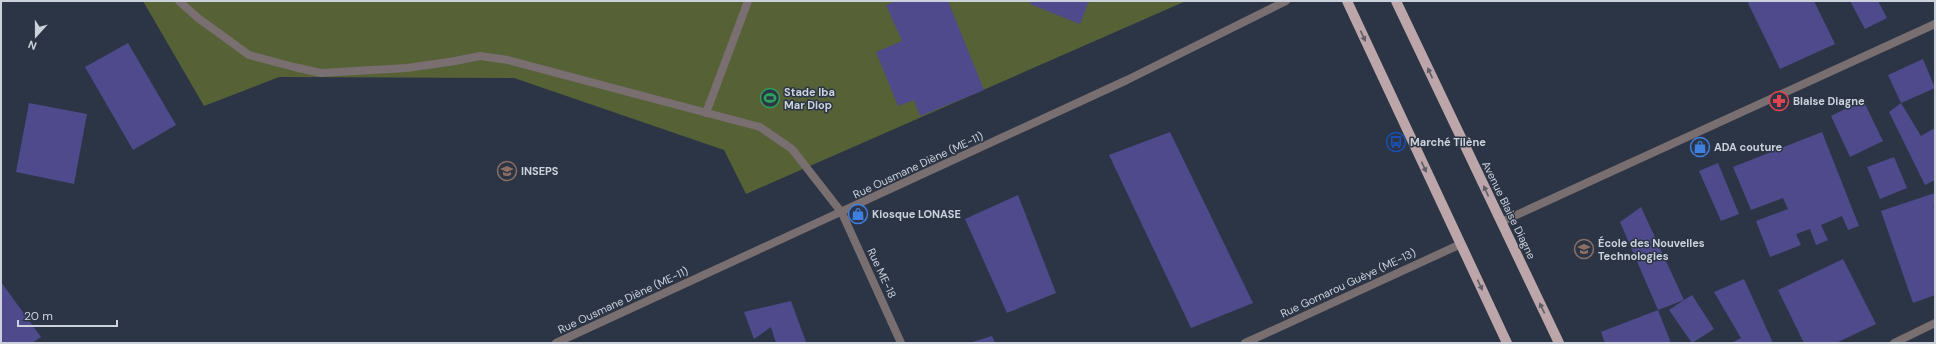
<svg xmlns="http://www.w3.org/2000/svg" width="1936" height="344" font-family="'DM Sans',sans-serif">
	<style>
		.green { fill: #566136 }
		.building { fill: #4f4a8b }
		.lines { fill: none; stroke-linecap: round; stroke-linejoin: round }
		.lane { stroke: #796e70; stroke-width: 8 }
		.street { stroke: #796e70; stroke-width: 8 }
		.primary { stroke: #bca6aa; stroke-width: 10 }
		.oneway { fill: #5e5d68 }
		.labels { text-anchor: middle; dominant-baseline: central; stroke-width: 3; stroke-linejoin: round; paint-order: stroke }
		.poi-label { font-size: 11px; font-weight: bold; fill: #ccd2dc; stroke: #2c3545; text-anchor: start }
		.street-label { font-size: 11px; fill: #ccd2dc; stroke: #2c3545 }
	</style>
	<rect width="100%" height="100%" fill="#2c3545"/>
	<path class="green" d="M143 1H1186L746 194 724 150 514 78 279 77 204 106Z"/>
	<g class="building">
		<path d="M897 1H948L984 90 920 116 914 100 898 106 876 52 902 41 886 5Z"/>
		<path d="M1031 1H1089L1080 24 1030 4Z"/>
		<path d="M1747 1H1814L1835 44 1780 69Z"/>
		<path d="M1850 1H1878L1887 18 1865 29Z"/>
		<path d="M128 43 176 125 133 150 85 67Z"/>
		<path d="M1923 59 1935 88 1901 103 1888 75Z"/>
		<path d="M1863 100 1883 141 1850 157 1831 116Z"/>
		<path d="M29 103 87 114 74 184 16 172Z"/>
		<path d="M1901 103 1921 136 1935 128V180L1925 185 1889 112Z"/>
		<path d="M1170 132 1253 303 1191 328 1109 155Z"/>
		<path d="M1822 132 1859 226 1848 230 1842 216 1821 225 1828 240 1816 245 1810 229 1796 234 1801 245 1770 257 1756 221 1788 209 1783 198 1751 210 1733 167Z"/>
		<path d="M1894 157 1907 188 1880 199 1867 167Z"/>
		<path d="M1718 163 1739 214 1721 221 1699 171Z"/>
		<path d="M1935 193V209L1932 203 1935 211V295L1913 303 1881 211Z"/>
		<path d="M1018 195 1056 293 1007 313 965 219Z"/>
		<path d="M1641 207 1684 300 1692 295 1714 329 1692 343 1669 310 1684 300 1658 310 1620 222Z"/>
		<path d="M1843 259 1876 324 1836 343H1804L1778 290Z"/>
		<path d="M1744 279 1773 343H1731L1741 338 1714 292Z"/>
		<path d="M1 282 41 337 32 343H1Z"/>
		<path d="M791 301 806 342 776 343 771 327 754 339 744 312Z"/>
		<path d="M1658 310 1671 343H1605L1601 332Z"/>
		<path d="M992 336 995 343H969Z"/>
	</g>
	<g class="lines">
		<g class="lane">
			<path d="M179 1 198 18 249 55 294 67 321 73 407 68 455 61 480 56 508 60 760 127 792 149 842 213"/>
			<path d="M706 113 748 1"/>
		</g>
		<g class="street">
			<path d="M842 213 901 343"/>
			<path d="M1501 222 1935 24"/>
			<path d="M556 343 1127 80 1286 1"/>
			<path d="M1245 343 1461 244"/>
			<path d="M1894 343 1935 323"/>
		</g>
		<g class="primary">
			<path d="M1347 1 1507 343"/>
			<path d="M1396 1 1559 343"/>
		</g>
	</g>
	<defs><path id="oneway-solid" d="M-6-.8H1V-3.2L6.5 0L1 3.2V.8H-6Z"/></defs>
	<g class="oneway">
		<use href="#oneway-solid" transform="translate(1363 36) rotate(65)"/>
		<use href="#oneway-solid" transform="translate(1430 73) rotate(-115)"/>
		<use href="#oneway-solid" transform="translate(1424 167) rotate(65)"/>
		<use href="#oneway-solid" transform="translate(1486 191) rotate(-115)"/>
		<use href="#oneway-solid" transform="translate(1480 285) rotate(65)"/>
		<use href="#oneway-solid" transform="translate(1542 308) rotate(-116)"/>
	</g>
	<defs>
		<symbol id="stadium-ring" viewBox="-11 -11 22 22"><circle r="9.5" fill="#2c3545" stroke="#2e9e5b" stroke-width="1.5"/><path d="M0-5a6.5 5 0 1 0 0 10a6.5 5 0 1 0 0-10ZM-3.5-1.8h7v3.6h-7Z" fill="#2e9e5b"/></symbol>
		<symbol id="pharmacy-ring" viewBox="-11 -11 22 22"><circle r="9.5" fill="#2c3545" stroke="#e0444e" stroke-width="1.5"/><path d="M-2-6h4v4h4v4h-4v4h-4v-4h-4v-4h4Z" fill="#e0444e"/></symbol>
		<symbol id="bus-ring" viewBox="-11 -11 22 22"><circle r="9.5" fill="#2c3545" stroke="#1a4fb4" stroke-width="1.5"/><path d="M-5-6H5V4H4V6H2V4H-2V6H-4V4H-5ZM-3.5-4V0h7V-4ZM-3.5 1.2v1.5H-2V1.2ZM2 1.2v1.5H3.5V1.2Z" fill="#1a4fb4"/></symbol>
		<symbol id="shop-ring" viewBox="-11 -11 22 22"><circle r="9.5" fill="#2c3545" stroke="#3f7fe0" stroke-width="1.5"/><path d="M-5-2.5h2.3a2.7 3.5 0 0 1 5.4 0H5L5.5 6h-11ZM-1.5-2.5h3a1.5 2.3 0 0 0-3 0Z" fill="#3f7fe0"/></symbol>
		<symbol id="university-ring" viewBox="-11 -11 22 22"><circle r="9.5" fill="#2c3545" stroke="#8d6e63" stroke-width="1.5"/><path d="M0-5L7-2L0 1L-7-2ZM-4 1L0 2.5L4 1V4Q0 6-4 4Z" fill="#8d6e63"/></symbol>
	</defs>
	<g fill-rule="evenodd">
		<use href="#stadium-ring" x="759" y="87" width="22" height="22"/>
		<use href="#pharmacy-ring" x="1768" y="90" width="22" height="22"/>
		<use href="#bus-ring" x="1385" y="131" width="22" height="22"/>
		<use href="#shop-ring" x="1689" y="136" width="22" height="22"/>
		<use href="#university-ring" x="496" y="160" width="22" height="22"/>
		<use href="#shop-ring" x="847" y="203" width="22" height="22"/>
		<use href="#university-ring" x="1573" y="238" width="22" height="22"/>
	</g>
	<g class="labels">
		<g class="poi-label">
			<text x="784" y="92">Stade Iba<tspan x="784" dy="13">Mar Diop</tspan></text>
			<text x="1793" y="101">Blaise Diagne</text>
			<text x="1410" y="142">Marché Tilène</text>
			<text x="1714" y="147">ADA couture</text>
			<text x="521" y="171">INSEPS</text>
			<text x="872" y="214">Kiosque LONASE</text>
			<text x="1598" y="243">École des Nouvelles<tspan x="1598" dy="13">Technologies</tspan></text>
		</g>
		<g class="street-label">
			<text transform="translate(918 165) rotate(-25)">Rue Ousmane Diène (ME-11)</text>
			<text transform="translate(1509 210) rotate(64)">Avenue Blaise Diagne</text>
			<text transform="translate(882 273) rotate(65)">Rue ME-18</text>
			<text transform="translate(1348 283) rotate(-25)">Rue Gornarou Guèye (ME-13)</text>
			<text transform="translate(623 300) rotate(-25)">Rue Ousmane Diène (ME-11)</text>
		</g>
	</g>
	<rect width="1936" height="344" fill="none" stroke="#ccd2dc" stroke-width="4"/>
	<g transform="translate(36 36) rotate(201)" stroke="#2c3545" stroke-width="3" paint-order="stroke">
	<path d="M0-3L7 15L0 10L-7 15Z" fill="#ccd2dc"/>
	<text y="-6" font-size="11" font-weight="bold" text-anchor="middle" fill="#ccd2dc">N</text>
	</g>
	<path d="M18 320v6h99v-6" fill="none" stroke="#ccd2dc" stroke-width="2"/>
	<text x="24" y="320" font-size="12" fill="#ccd2dc" stroke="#2c3545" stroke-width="3" paint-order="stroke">20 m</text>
</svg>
